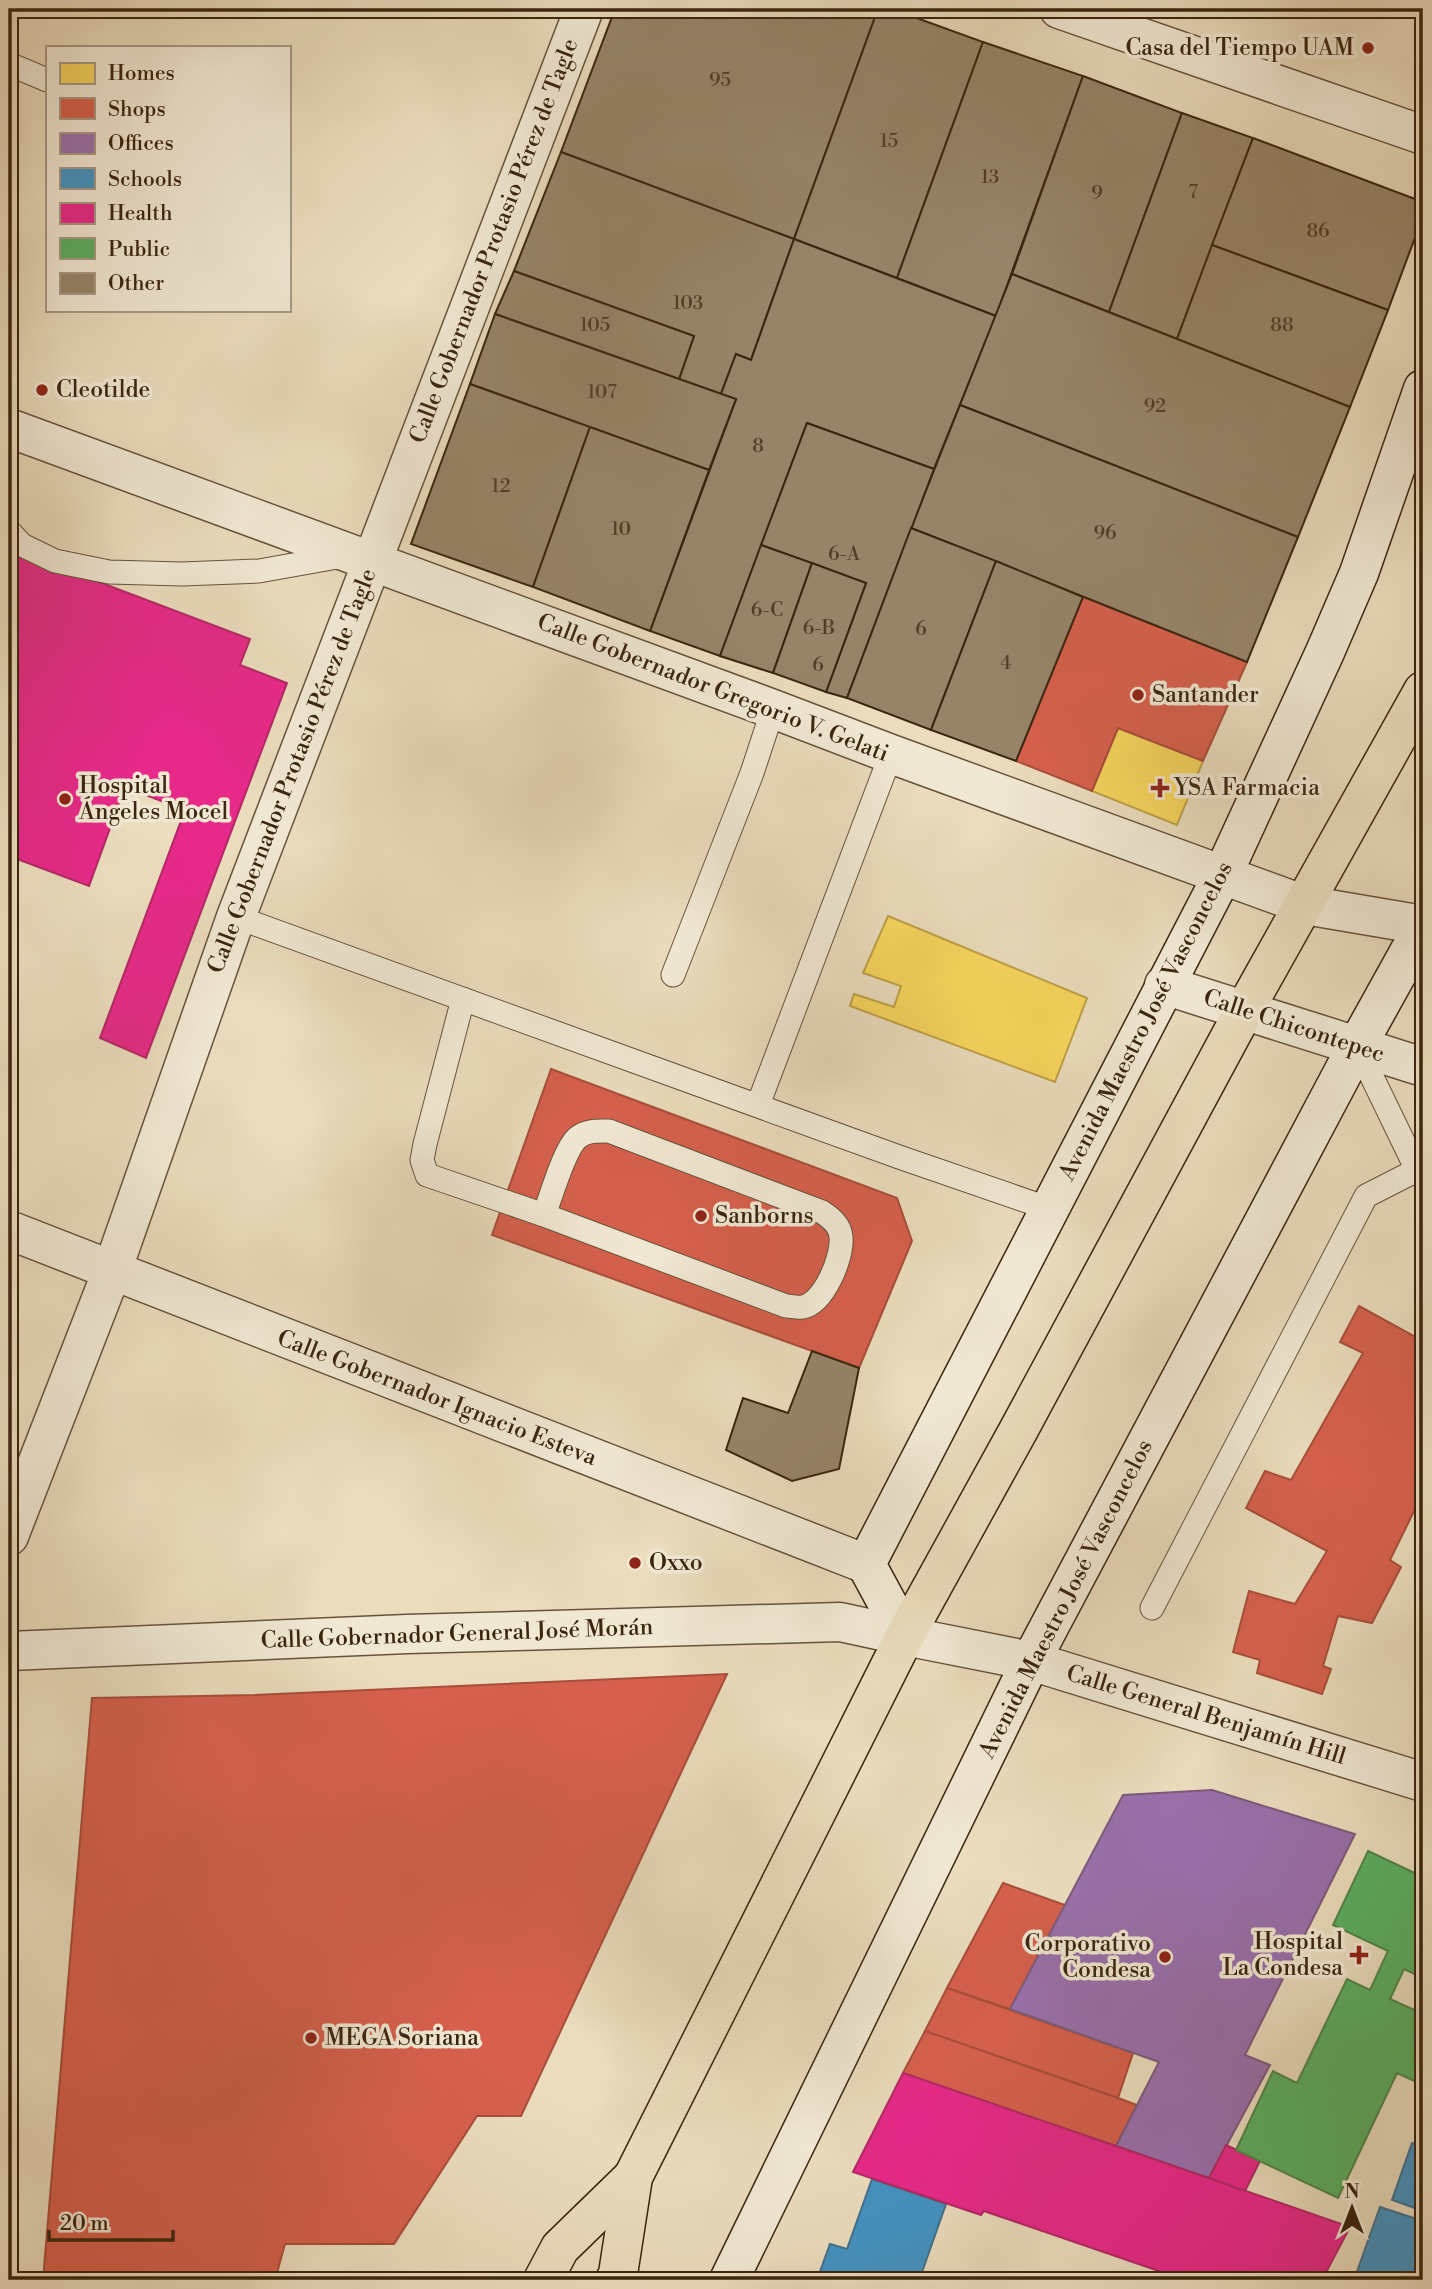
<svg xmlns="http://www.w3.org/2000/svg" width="1432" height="2289" font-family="'Libre Bodoni',serif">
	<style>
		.homes { fill: #f6d55c; stroke: #bea045; stroke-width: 2 }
		.shops { fill: #d6604d; stroke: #a84e3a; stroke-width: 2 }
		.offices { fill: #9970ab; stroke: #7d5a7c; stroke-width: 2 }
		.schools { fill: #4393c3; stroke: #41728d; stroke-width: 2 }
		.health { fill: #e7298a; stroke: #b32865; stroke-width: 2 }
		.public { fill: #5aae61; stroke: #518548; stroke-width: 2 }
		.building { fill: #968469; stroke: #3b250f; stroke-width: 2 }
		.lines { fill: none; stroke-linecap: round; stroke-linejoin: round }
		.service-casing { stroke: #67533a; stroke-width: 25 }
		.minor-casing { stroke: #67533a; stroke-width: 41 }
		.tertiary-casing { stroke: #67533a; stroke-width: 41 }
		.secondary-casing { stroke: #3b250f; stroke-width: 41 }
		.primary-casing { stroke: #3b250f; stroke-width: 41 }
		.service { stroke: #f1e8d4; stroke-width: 23 }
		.minor { stroke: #f1e8d4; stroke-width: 38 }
		.tertiary { stroke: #f1e8d4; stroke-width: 38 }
		.secondary { stroke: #f1e8d4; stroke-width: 38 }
		.primary { stroke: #eadcbd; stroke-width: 38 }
		.poi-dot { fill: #8f2418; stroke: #f1e8d4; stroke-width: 2.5 }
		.labels { text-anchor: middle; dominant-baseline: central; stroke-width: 7; stroke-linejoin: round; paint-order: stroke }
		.number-label { font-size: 19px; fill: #523d26 }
		.poi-label { font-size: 23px; fill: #3b250f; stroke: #f1e8d4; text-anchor: start }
		.street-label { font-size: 23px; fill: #3b250f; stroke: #f1e8d4 }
	</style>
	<rect width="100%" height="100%" fill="#eadcbd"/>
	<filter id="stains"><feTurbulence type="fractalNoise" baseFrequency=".00286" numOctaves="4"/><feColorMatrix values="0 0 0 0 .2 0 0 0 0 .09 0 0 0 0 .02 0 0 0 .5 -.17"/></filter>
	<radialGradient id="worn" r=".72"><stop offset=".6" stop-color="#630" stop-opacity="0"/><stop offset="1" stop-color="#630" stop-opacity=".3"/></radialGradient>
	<g class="homes">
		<path d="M1118 728 1203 761 1177 825 1092 791Z"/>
		<path d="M888 916 1087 998 1055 1082 850 1006 854 994 894 1007 901 986 863 973Z"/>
	</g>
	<g class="shops">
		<path d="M1083 597 1247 662 1203 761 1118 728 1092 791 1016 761Z"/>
		<path d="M551 1069 897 1198 912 1241 859 1368 492 1235Z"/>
		<path d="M1359 1306 1423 1341V1493L1390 1560 1401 1567 1372 1623 1338 1616 1323 1666 1331 1669 1322 1694 1257 1673 1260 1660 1233 1652 1249 1591 1295 1604 1327 1551 1246 1508 1265 1471 1291 1480 1363 1353 1340 1342Z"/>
		<path d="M727 1674 521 2116H477L394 2244H285L275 2280H43L92 1698 254 1695Z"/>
		<path d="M1003 1883 1065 1905 1010 2009 947 1988Z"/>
		<path d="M947 1988 1133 2053 1118 2098 925 2031Z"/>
		<path d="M925 2031 1118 2098 1137 2105 1116 2146 903 2073Z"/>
	</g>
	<path class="offices" d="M1212 1790 1355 1834 1245 2055 1270 2065 1209 2178 1116 2146 1159 2062 1010 2009 1123 1795Z"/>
	<g class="schools">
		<path d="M1412 2143 1423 2147V2211L1392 2200Z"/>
		<path d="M872 2179 946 2204 921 2275 936 2280H817L830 2244 847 2249Z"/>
		<path d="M1380 2207 1423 2221V2255L1415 2280H1354Z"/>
	</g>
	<g class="health">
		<path d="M9 548 250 639 240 665 287 683 146 1058 100 1038 185 810 125 787 89 886 9 856Z"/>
		<path d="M903 2073 1116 2146 1350 2227 1322 2280H1185L984 2211 981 2215 853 2172Z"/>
		<path d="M1226 2145 1260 2161 1245 2191 1209 2178Z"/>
	</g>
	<path class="public" d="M1368 1851 1423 1877V1978L1404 1969 1390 1999 1423 2014V2085L1397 2073 1338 2198 1236 2150 1273 2071 1297 2083 1347 1979 1370 1990 1388 1951 1333 1925Z"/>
	<g class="building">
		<path d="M615 9H878L794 239 561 152Z"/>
		<path d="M878 9H892L983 42 897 278 794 239Z"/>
		<path d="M983 42 1083 76 996 316 897 278Z"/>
		<path d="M1083 76 1182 113 1109 312 1012 274Z"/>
		<path d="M1182 113 1253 138 1177 339 1109 312Z"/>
		<path d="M1253 138 1423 202V216L1388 310 1212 245Z"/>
		<path d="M561 152 794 239 751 360 736 354 721 394 679 379 694 336 514 271Z"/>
		<path d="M794 239 996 316 934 469 807 423 720 656 650 631 736 399 721 394 736 354 751 360Z"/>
		<path d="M1212 245 1388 310 1350 407 1177 339Z"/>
		<path d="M514 271 694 336 679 379 495 314Z"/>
		<path d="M1012 274 1350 407 1298 537 960 405Z"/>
		<path d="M495 314 736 399 709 470 470 384Z"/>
		<path d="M470 384 590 427 533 587 411 544Z"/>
		<path d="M960 405 1298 537 1247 662 911 528Z"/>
		<path d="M807 423 934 469 847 698 826 692 866 583 761 545Z"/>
		<path d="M590 427 709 470 650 631 533 587Z"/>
		<path d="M911 528 996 561 931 730 847 698Z"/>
		<path d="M761 545 812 563 773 673 720 656Z"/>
		<path d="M996 561 1083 597 1016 761 931 730Z"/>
		<path d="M812 563 866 583 826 692 773 673Z"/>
		<path d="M812 1351 859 1368 839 1469 792 1481 726 1450 743 1398 788 1413Z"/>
	</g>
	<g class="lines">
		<defs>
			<g id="service">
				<path d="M9 64 47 80"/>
				<path d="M9 531 22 545 55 561 109 572 182 574 259 571 343 556"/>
				<path d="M236 917 899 1157 1050 1209"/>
				<path d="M673 975 752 773 773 709"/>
				<path d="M463 999 425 1144 422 1160 427 1175 544 1215 786 1306C791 1306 798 1308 803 1307 824 1303 843 1257 841 1237 840 1225 831 1218 822 1212L609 1131C598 1131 587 1130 577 1138 564 1150 551 1197 544 1215"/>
				<path d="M758 1105 891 754"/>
				<path d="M1152 1608 1366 1196 1417 1170 1357 1046"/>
			</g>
			<g id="minor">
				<path d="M1059 9 1423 135"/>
				<path d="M9 428 773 709 891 754 1305 905 1423 925"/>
				<path d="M1164 985 1423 1067"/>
				<path d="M9 1230 866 1564"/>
				<path d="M9 1536 112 1271 236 917 584 9"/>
				<path d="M905 1636 1031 1661 1423 1782"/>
			</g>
			<path id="tertiary" d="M9 1651 407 1634 840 1622 905 1636"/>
			<g id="secondary">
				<path d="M905 1636 866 1564 1222 876 1325 652 1359 573 1423 389"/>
				<path d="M729 2280 1031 1661 1357 1046 1423 927"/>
			</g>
			<g id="primary">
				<path d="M543 2280 560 2248 633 2177"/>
				<path d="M615 2280 618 2274 633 2177 905 1636 1018 1431 1244 1011 1423 691"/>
			</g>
		</defs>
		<use href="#service" class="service-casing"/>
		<use href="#minor" class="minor-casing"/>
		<use href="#tertiary" class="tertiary-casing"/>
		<use href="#secondary" class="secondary-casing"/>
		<use href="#primary" class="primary-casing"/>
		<use href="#service" class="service"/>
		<use href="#minor" class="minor"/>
		<use href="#tertiary" class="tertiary"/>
		<use href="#secondary" class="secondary"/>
		<use href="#primary" class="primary"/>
	</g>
	<g class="poi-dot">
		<circle cx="1368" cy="48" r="7"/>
		<circle cx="42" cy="390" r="7"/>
		<circle cx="1138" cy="695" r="7"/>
		<path d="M1156.5 777.5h7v7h7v7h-7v7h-7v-7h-7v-7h7z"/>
		<circle cx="65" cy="799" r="7"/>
		<circle cx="701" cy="1216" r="7"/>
		<circle cx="635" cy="1563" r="7"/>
		<path d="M1355.5 1944.5h7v7h7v7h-7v7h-7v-7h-7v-7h7z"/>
		<circle cx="1165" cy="1957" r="7"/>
		<circle cx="311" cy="2038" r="7"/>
	</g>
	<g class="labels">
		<g class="number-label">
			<text x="720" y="80">95</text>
			<text x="889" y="141">15</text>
			<text x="990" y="177">13</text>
			<text x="1193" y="192">7</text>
			<text x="1097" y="193">9</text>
			<text x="1318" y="231">86</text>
			<text x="688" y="303">103</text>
			<text x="595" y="325">105</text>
			<text x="1282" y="325">88</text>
			<text x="602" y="392">107</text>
			<text x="1155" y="406">92</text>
			<text x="758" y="446">8</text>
			<text x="501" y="486">12</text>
			<text x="621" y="529">10</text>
			<text x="1105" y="533">96</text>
			<text x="844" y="554">6-A</text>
			<text x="767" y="610">6-C</text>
			<text x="819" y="628">6-B</text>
			<text x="921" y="629">6</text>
			<text x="1006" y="663">4</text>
			<text x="818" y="665">6</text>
		</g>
		<g class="poi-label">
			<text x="1354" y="48" text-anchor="end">Casa del Tiempo UAM</text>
			<text x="56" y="390">Cleotilde</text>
			<text x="1152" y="695">Santander</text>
			<text x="79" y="786">Hospital<tspan x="79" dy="26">Ángeles Mocel</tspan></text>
			<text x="1174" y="788">YSA Farmacia</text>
			<text x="715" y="1216">Sanborns</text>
			<text x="649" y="1563">Oxxo</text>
			<text x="1343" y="1942" text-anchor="end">Hospital<tspan x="1343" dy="26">La Condesa</tspan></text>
			<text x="1151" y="1944" text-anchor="end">Corporativo<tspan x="1151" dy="26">Condesa</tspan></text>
			<text x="325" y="2038">MEGA Soriana</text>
		</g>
		<g class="street-label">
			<text transform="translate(494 241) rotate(-69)">Calle Gobernador Protasio Pérez de Tagle</text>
			<text transform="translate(713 688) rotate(21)">Calle Gobernador Gregorio V. Gelati</text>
			<text transform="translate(292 771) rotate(-69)">Calle Gobernador Protasio Pérez de Tagle</text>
			<text transform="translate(1146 1021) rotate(-63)">Avenida Maestro José Vasconcelos</text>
			<text transform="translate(1294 1026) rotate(18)">Calle Chicontepec</text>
			<text transform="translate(437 1398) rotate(21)">Calle Gobernador Ignacio Esteva</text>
			<text transform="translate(1066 1599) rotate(-63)">Avenida Maestro José Vasconcelos</text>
			<text transform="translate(457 1634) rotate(-2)">Calle Gobernador General José Morán</text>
			<text transform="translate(1206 1715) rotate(17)">Calle General Benjamín Hill</text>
		</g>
	</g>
	<rect width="1432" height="2289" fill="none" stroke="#eadcbd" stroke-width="35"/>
	<rect x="10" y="10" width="1411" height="2268" fill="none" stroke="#3b250f" stroke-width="3.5"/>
	<rect x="18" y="18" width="1397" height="2254" fill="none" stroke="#3b250f" stroke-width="2"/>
	<rect x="46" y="46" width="245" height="266" fill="#f1e8d4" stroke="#a89a85" stroke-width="2"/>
	<rect x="60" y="63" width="35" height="21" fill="#f6d55c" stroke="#a89a85" stroke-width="2"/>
	<text x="108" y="80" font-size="21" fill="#3b250f">Homes</text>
	<rect x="60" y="98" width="35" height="21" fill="#d6604d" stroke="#a89a85" stroke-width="2"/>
	<text x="108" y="116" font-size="21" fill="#3b250f">Shops</text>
	<rect x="60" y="133" width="35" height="21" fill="#9970ab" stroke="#a89a85" stroke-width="2"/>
	<text x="108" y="150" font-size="21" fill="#3b250f">Offices</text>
	<rect x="60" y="168" width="35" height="21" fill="#4393c3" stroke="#a89a85" stroke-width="2"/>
	<text x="108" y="186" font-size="21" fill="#3b250f">Schools</text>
	<rect x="60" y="203" width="35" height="21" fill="#e7298a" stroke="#a89a85" stroke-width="2"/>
	<text x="108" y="220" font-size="21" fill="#3b250f">Health</text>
	<rect x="60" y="238" width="35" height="21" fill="#5aae61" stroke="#a89a85" stroke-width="2"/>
	<text x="108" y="256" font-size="21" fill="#3b250f">Public</text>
	<rect x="60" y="273" width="35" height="21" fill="#968469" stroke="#a89a85" stroke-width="2"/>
	<text x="108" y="290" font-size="21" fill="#3b250f">Other</text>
	<g transform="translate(1352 2208)" stroke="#f1e8d4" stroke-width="5" paint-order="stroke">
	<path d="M0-5L12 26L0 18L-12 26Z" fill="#3b250f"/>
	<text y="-10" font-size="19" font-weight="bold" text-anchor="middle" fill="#3b250f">N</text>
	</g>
	<path d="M49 2230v10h124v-10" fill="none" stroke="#3b250f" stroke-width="3.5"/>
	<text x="60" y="2230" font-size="21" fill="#3b250f" stroke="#f1e8d4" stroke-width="5" paint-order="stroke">20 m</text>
	<rect width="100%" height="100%" filter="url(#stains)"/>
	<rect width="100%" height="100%" fill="url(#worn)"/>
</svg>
